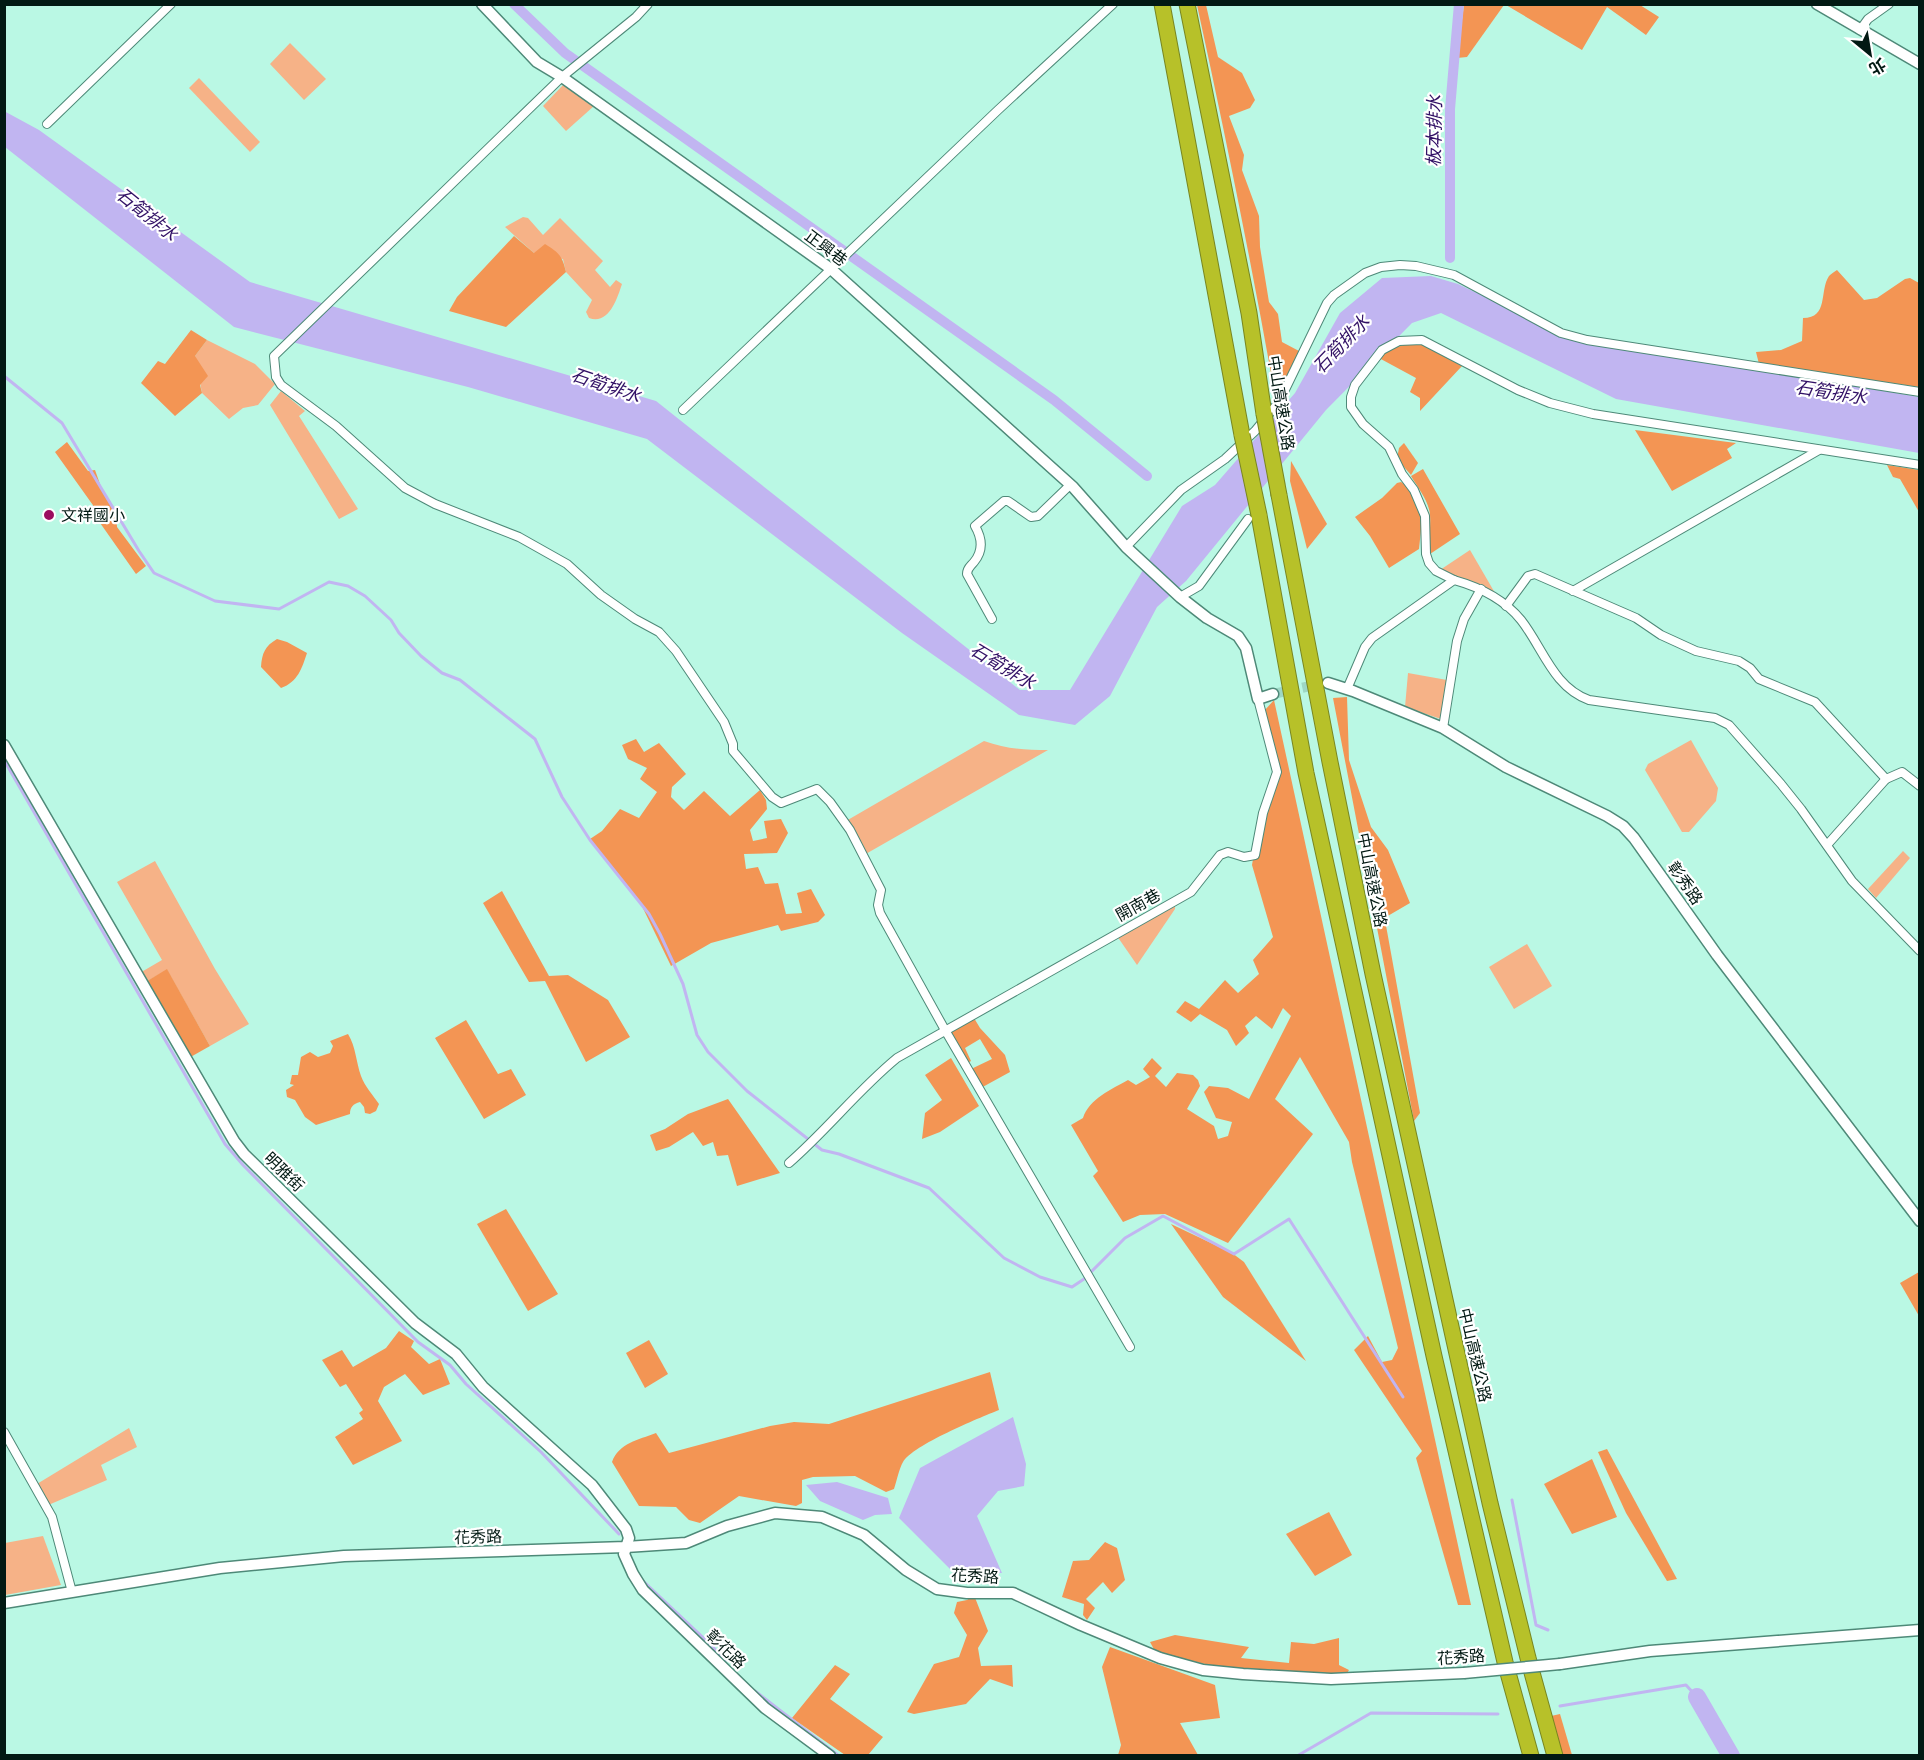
<svg xmlns="http://www.w3.org/2000/svg" width="1924" height="1760" font-family="'Work Sans','Noto Sans TC',sans-serif">
<rect width="100%" height="100%" fill="#baf8e4"/>
<!-- green -->
<g fill="#f6b287">
<path d="M290,43L326,79L304,100L270,64Z"/>
<path d="M199,78L260,142L250,152L189,88Z"/>
<path d="M563,85L594,106L566,131L543,106Z"/>
<path d="M523,217L528,218L543,235L560,218L603,261L595,270L610,287L616,280L622,284C617,299 609,325 589,318L586,312L592,300L566,272L563,259L534,253L505,227Z"/>
<path d="M207,340L255,364L275,384L258,405L243,408L229,419L202,393L195,356Z"/>
<path d="M281,391L305,411L299,416L358,509L339,519L270,405Z"/>
<path d="M1470,550L1495,593L1440,570Z"/>
<path d="M1408,673L1447,680L1441,719L1405,707Z"/>
<path d="M1691,740L1718,788L1716,801L1689,832H1682L1645,770L1648,764Z"/>
<path d="M984,741C1006,749 1025,750 1048,750L864,855L846,821Z"/>
<path d="M1903,851L1910,858L1876,898L1868,889Z"/>
<path d="M155,861L215,969L249,1024L210,1046L167,970L144,983L138,974L162,960L117,882Z"/>
<path d="M1175,905V909L1137,965L1117,936Z"/>
<path d="M1527,944L1552,986L1514,1009L1489,967Z"/>
<path d="M129,1428L137,1447L101,1465L107,1480L46,1506L32,1487Z"/>
<path d="M43,1536L61,1585L5,1595V1543Z"/>
</g>
<!-- forest -->
<g fill="#f39554">
<path d="M1197,5H1206L1218,57L1242,73L1255,100L1250,108L1229,116L1244,155L1242,170L1259,216L1260,247L1269,302L1278,314L1282,342L1299,351L1285,387L1279,394L1274,390C1251,261 1225,133 1197,5Z"/>
<path d="M1464,5H1504L1467,57L1457,58Z"/>
<path d="M1506,5H1640L1659,17L1646,35L1607,7L1582,50Z"/>
<path d="M514,236L534,253L545,244C559,253 562,255 566,272L506,327L449,311L457,297Z"/>
<path d="M1837,270L1864,300L1877,298L1905,279L1910,278L1919,283V387L1759,364L1756,352L1781,350L1802,341L1803,318C1829,318 1819,291 1829,276C1831,274 1834,272 1837,270Z"/>
<path d="M191,330L207,340L195,356L208,376L200,385L202,393L175,416L141,383L158,361L165,364Z"/>
<path d="M1409,343H1420L1462,366L1420,411V398L1410,392L1416,378L1379,358L1386,351Z"/>
<path d="M1635,430L1736,443L1727,449L1732,458L1672,491Z"/>
<path d="M67,442L88,471L95,470L101,487L116,511L117,527L146,566L136,574L98,520L100,515L55,452Z"/>
<path d="M1404,443L1418,463L1411,475L1397,459L1399,448Z"/>
<path d="M1291,461L1327,524L1307,549L1290,481Z"/>
<path d="M1887,465L1919,470V512L1900,479L1893,477Z"/>
<path d="M1423,469L1460,534L1430,554C1428,541 1431,528 1430,515C1429,501 1418,488 1411,476Z"/>
<path d="M1401,482L1408,487L1422,520L1419,549L1389,568L1370,536L1355,517L1382,498L1397,483Z"/>
<path d="M277,639L287,642L307,653C302,668 298,682 281,688L261,667C262,653 265,646 277,639Z"/>
<path d="M1347,697L1349,760L1371,827L1388,850L1410,903L1386,917L1385,920L1420,1113L1414,1121L1333,698Z"/>
<path d="M1274,700L1471,1605H1458L1416,1458L1422,1451L1354,1350L1368,1336L1382,1362L1392,1360L1398,1348L1352,1162L1349,1142L1300,1057L1275,1099L1313,1134L1228,1243L1165,1214L1140,1215L1123,1222L1093,1176L1098,1171L1071,1125L1083,1118C1089,1099 1112,1089 1128,1080L1136,1085L1150,1077L1143,1069L1152,1058L1162,1068L1155,1076L1166,1087L1177,1073L1193,1075L1198,1080L1200,1086L1187,1109L1214,1126L1218,1139L1228,1136L1232,1122L1216,1118L1204,1092L1209,1086L1228,1088L1249,1099L1291,1016L1283,1008L1272,1029L1256,1016L1245,1026L1249,1033L1236,1046L1227,1030L1200,1014L1191,1022L1176,1012L1185,1001L1199,1009L1225,980L1238,993L1259,974L1253,960L1273,937L1252,865L1258,830L1277,770L1264,711Z"/>
<path d="M636,739L644,752L659,743L686,774L672,787L671,797L684,810L704,791L730,816L760,790L766,800L767,809L750,830L753,841L767,838L764,821L781,819L788,833L777,853L744,854L746,869L758,867L765,884L778,883L786,914L802,913L797,893L811,889L825,915L818,922L781,931L778,925L711,943L671,966L640,902L590,839L602,831L620,809L639,818L657,792L640,779L647,768L628,759L622,745Z"/>
<path d="M502,891L549,976L568,975L608,1000L630,1037L586,1062L545,981L529,982L483,903Z"/>
<path d="M167,969L210,1046L187,1059L144,983Z"/>
<path d="M974,1018L980,1028L1005,1055L1010,1072L979,1089L969,1070L992,1059L980,1039L965,1048L971,1061L966,1064L950,1036L952,1031Z"/>
<path d="M466,1020L498,1074L511,1069L526,1095L484,1119L435,1038Z"/>
<path d="M348,1034C356,1047 356,1062 361,1076C365,1087 373,1095 379,1104L376,1111L370,1114L365,1113L364,1107L360,1102C353,1104 350,1107 350,1114L316,1125L305,1117L295,1100L287,1097L286,1090L294,1085L290,1084L292,1075H298L301,1057L310,1052L318,1057L330,1053L333,1046L330,1041Z"/>
<path d="M951,1058L979,1106L940,1132L922,1139L925,1113L942,1100L925,1075Z"/>
<path d="M728,1099L780,1173L737,1186L728,1155L717,1156L713,1142L703,1146L693,1132L669,1147L656,1151L650,1135L665,1129L688,1114Z"/>
<path d="M506,1209L558,1294L528,1311L477,1224Z"/>
<path d="M1171,1224L1232,1253L1244,1262L1306,1361L1223,1297Z"/>
<path d="M1919,1272V1316L1900,1283Z"/>
<path d="M399,1331L414,1341L411,1347L429,1364L440,1359L450,1384L423,1395L405,1374L384,1387L378,1401L402,1441L353,1465L335,1437L363,1419L359,1413L363,1410L346,1384L340,1387L322,1360L342,1350L353,1367L386,1348Z"/>
<path d="M649,1340L668,1374L645,1388L626,1353Z"/>
<path d="M990,1372L999,1410C979,1418 913,1445 903,1462C899,1469 897,1480 894,1489L886,1492L855,1476L813,1477L802,1480V1503L796,1506L739,1496L700,1523L689,1520L676,1507L639,1506L612,1462C619,1443 638,1440 656,1433L669,1453L770,1426L794,1422L829,1424Z"/>
<path d="M1607,1449L1677,1579L1667,1581L1626,1513L1598,1452Z"/>
<path d="M1592,1459L1617,1517L1572,1534L1544,1484Z"/>
<path d="M1329,1512L1352,1555L1315,1576L1286,1534Z"/>
<path d="M1105,1542L1117,1548L1125,1580L1112,1593L1103,1582L1086,1599L1095,1608L1087,1620L1083,1615L1084,1604L1062,1597L1073,1561L1089,1560Z"/>
<path d="M974,1595L988,1631L978,1648L981,1666L1012,1665L1013,1687L990,1679L966,1704L914,1714L907,1712L934,1664L959,1657L967,1635L954,1613L957,1602L967,1600Z"/>
<path d="M1175,1635L1249,1647L1241,1658L1289,1663L1291,1642L1314,1644L1339,1638V1665L1349,1670L1346,1675L1296,1677L1214,1666L1156,1653L1150,1642Z"/>
<path d="M1110,1647L1215,1685L1220,1718L1180,1723L1198,1755H1118L1121,1745L1102,1667Z"/>
<path d="M835,1665L850,1674L830,1699L883,1737L868,1755H845L792,1718Z"/>
<path d="M1560,1714L1572,1755H1562L1551,1716Z"/>
</g>
<!-- water -->
<g fill="#c1b5f1">
<path d="M4,111L39,130L250,282L656,401L1020,690H1070L1182,506L1215,485L1295,393L1340,313L1382,278L1431,276L1458,284L1569,337L1919,397V453L1616,399L1441,313L1412,323L1326,410L1186,581L1157,607L1110,696L1075,725L1019,715L902,633L647,439L468,387L234,327L5,147Z"/>
<path d="M1013,1417L1026,1464L1024,1486L998,1491L977,1516L1002,1573L955,1574L899,1518L920,1468Z"/>
<path d="M837,1482L888,1498L892,1514L875,1515L863,1520L820,1501L806,1485Z"/>
</g>
<g fill="none" stroke-linecap="round" stroke-linejoin="round">
<!-- stream -->
<g stroke="#c1b5f1" stroke-width="3">
<path d="M4,376L62,423L139,551L154,573L215,601L279,609L329,582L348,586L365,596L391,620L399,633L421,656L442,673L460,680L535,739L562,797L590,840L649,914L660,934L683,984L697,1035L708,1052L747,1091L822,1150L839,1154L929,1188L1004,1258L1040,1277L1072,1287L1084,1279L1125,1238L1163,1216L1234,1254L1289,1219L1403,1397"/>
<path d="M4,760L225,1144L243,1165L418,1342L450,1365L466,1384L541,1452L619,1534"/>
<path d="M1512,1500L1536,1625L1548,1630"/>
<path d="M642,1580L712,1646L725,1662"/>
<path d="M755,1691L839,1756"/>
<path d="M1560,1706L1686,1685L1697,1697"/>
<path d="M1297,1756L1371,1713L1498,1714"/>
</g>
<!-- canal -->
<g stroke="#c1b5f1" stroke-width="10">
<path d="M514,4L565,53L1054,400L1147,476"/>
<path d="M1450,258V109L1459,4"/>
</g>
<!-- river -->
<path stroke="#c1b5f1" stroke-width="18" d="M1697,1697L1731,1756"/>
<!-- tertiary-tunnel -->
<path stroke="#9ed7c5" stroke-width="10" stroke-dasharray="10 5" stroke-linecap="butt" d="M1273,694L1320,684"/>
<defs>
<g id="minor">
<path d="M648,4L636,17L562,77L274,356L276,377L281,385L336,426L405,488L435,504L519,537L567,564L601,595L635,619L659,632L676,651L724,722L733,744V751L772,797L781,803L817,789L830,802L850,830L881,890L878,905L880,913L945,1030L1130,1347"/>
<path d="M1860,30L1868,19L1889,4"/>
<path d="M47,124L171,4"/>
<path d="M683,410L998,110L1113,4"/>
<path d="M1126,547L1181,490L1225,459L1255,431L1279,402L1327,303L1334,295L1365,273L1381,267L1400,265L1416,266L1454,275L1561,333L1587,340L1920,392"/>
<path d="M1454,580L1436,571L1429,563L1426,554L1425,516L1414,490L1402,474L1389,447L1363,424L1351,407V397L1355,385L1382,350L1399,341L1422,340L1518,390L1550,403L1593,414L1920,465"/>
<path d="M1573,591L1819,450"/>
<path d="M1180,597L1199,586L1248,519"/>
<path d="M1506,606L1528,576L1535,574L1636,618L1661,635L1696,651L1739,661L1750,668L1759,679L1815,702L1886,779L1902,772L1920,786"/>
<path d="M992,619L967,574C967,568 970,567 974,562C984,550 982,538 975,526L1004,501H1008L1031,517L1038,516L1070,485"/>
<path d="M1347,689L1365,647L1372,638L1454,580C1479,587 1504,599 1521,620C1543,648 1553,687 1589,700L1715,718L1729,725L1781,784L1801,809L1852,881L1920,951"/>
<path d="M1443,728L1457,641L1464,619L1481,589"/>
<path d="M1827,845L1886,779"/>
<path d="M789,1163C827,1130 858,1090 897,1058L1191,892L1220,855L1228,852L1244,857L1255,855L1263,813L1277,772L1258,699"/>
<path d="M4,1432L52,1517L72,1592"/>
</g>
<g id="tertiary">
<path d="M482,4L537,62L562,77L831,269L1073,487L1126,547L1180,597L1207,618L1238,636L1246,648L1258,699L1273,694"/>
<path d="M1817,4L1920,64"/>
<path d="M1328,683L1353,691L1443,728L1506,767L1607,816L1623,826L1634,838L1717,955L1920,1221"/>
<path d="M4,745L234,1141L244,1154L415,1323L456,1354L483,1387L592,1485L626,1529L629,1538L624,1554L633,1574L643,1590L765,1708L830,1756"/>
<path d="M4,1603L220,1568L344,1556L626,1547L686,1543L727,1526L775,1513L822,1517L864,1535L906,1570L937,1589L967,1593H1013L1081,1625L1160,1658L1203,1670L1243,1674L1331,1679L1464,1673"/>
<path d="M1560,1664L1650,1651L1920,1630"/>
</g>
<g id="motorway">
<path d="M1162,4L1242,435"/>
<path d="M1187,4L1249,313L1264,414"/>
<path d="M1279,495L1330,762L1373,974L1490,1503L1528,1658L1555,1756"/>
<path d="M1259,515L1306,773L1434,1356L1505,1662L1531,1756"/>
</g>
</defs>
<!-- minor casing -->
<use href="#minor" stroke="#4e8978" stroke-width="10"/>
<!-- tertiary casing -->
<use href="#tertiary" stroke="#4e8978" stroke-width="13"/>
<!-- motorway casing -->
<use href="#motorway" stroke="#788621" stroke-width="17"/>
<!-- minor -->
<use href="#minor" stroke="#fff" stroke-width="8"/>
<!-- tertiary -->
<use href="#tertiary" stroke="#fff" stroke-width="10"/>
<!-- motorway -->
<use href="#motorway" stroke="#b7c129" stroke-width="15"/>
<defs>
<path id="tertiary-bridge" d="M1464,1673L1560,1664"/>
<g id="motorway-bridge">
<path d="M1264,414L1279,495"/>
<path d="M1242,435L1259,515"/>
</g>
</defs>
<!-- tertiary-bridge casing -->
<use href="#tertiary-bridge" stroke="#4e8978" stroke-width="13" stroke-linecap="butt"/>
<!-- motorway-bridge casing -->
<use href="#motorway-bridge" stroke="#788621" stroke-width="17" stroke-linecap="butt"/>
<!-- tertiary-bridge -->
<use href="#tertiary-bridge" stroke="#fff" stroke-width="10"/>
<!-- motorway-bridge -->
<use href="#motorway-bridge" stroke="#b7c129" stroke-width="15"/>
</g>
<!-- markers -->
<circle fill="#9b0e5f" stroke="#fff" stroke-width="2" cx="49" cy="515" r="6"/>
<g text-anchor="middle" dominant-baseline="central" stroke-width="4.5" stroke-linejoin="round" paint-order="stroke">
<!-- street labels -->
<g font-size="16" fill="#021913" stroke="#fff">
<text transform="translate(826 248) rotate(37)">正興巷</text>
<text transform="translate(1281 403) rotate(81)">中山高速公路</text>
<text transform="translate(1372 880) rotate(79)">中山高速公路</text>
<text transform="translate(1685 883) rotate(55)">彰秀路</text>
<text transform="translate(1138 905) rotate(-29)">開南巷</text>
<text transform="translate(284 1172) rotate(44)">明雅街</text>
<text transform="translate(1475 1355) rotate(77)">中山高速公路</text>
<text transform="translate(478 1537) rotate(-2)">花秀路</text>
<text transform="translate(975 1576) rotate(3)">花秀路</text>
<text transform="translate(726 1649) rotate(44)">彰花路</text>
<text transform="translate(1461 1657) rotate(-4)">花秀路</text>
</g>
<!-- poi labels -->
<g font-size="16" fill="#021913" stroke="#fff" text-anchor="start">
<text x="61" y="515">文祥國小</text>
</g>
<!-- water labels -->
<g font-size="18" font-style="italic" fill="#311065" stroke="#fff">
<text transform="translate(1434 131) rotate(-89)">板本排水</text>
<text transform="translate(147 214) rotate(39)">石筍排水</text>
<text transform="translate(1341 344) rotate(-46)">石筍排水</text>
<text transform="translate(606 385) rotate(19)">石筍排水</text>
<text transform="translate(1831 392) rotate(9)">石筍排水</text>
<text transform="translate(1003 666) rotate(31)">石筍排水</text>
</g>
</g>
<!-- border -->
<rect width="1924" height="1760" fill="none" stroke="#021913" stroke-width="12"/>
<!-- north arrow -->
<g transform="translate(1870 54) rotate(150)" stroke="#ffffff" stroke-width="4.5" paint-order="stroke">
<path d="M0-4.5L10 22L0 15L-10 22Z" fill="#021913"/>
<text y="-9" font-size="16" font-weight="bold" text-anchor="middle" fill="#021913">北</text>
</g>
</svg>
